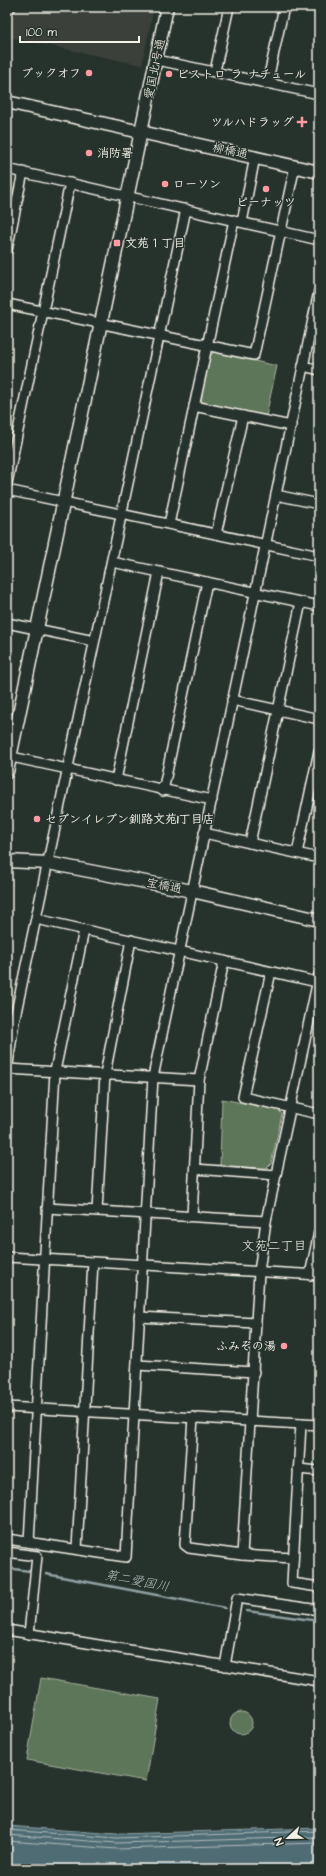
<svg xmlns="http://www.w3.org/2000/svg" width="326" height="1876" font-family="'Architects Daughter','Klee One',sans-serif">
<rect width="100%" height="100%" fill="#26332d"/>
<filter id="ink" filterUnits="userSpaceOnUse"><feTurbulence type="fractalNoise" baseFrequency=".025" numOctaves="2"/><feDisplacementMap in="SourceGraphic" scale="8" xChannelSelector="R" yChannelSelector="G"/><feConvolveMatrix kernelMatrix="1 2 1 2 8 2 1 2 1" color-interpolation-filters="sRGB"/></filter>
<g filter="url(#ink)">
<!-- built -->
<path fill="#3b403a" d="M7,7H154L142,65L13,38L7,65Z"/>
<!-- green -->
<g fill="#5d7458" stroke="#a8b2a0">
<path d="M214,352L277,366L266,416L203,403L201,399L210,356Z"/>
<path d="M222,1099L278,1110L282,1114L271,1164L267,1168L220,1166Z"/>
<path d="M41,1678L160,1699L146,1781L27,1760Z"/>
<circle cx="241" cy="1723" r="11"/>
</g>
<!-- water -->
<path fill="#4f6c75" stroke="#91a1a3" d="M7,1826L117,1834L319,1828V1869H7Z"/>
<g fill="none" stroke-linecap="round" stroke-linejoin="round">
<!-- shore -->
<g stroke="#b2bcba" stroke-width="1">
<path d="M7,1830L117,1838L319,1831"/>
<path d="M7,1835L117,1843L319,1837"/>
<path d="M7,1841L117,1849L319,1843"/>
</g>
<!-- stream -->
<g stroke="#91a1a3" stroke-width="2.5">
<path d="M7,1568L29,1571"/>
<path d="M46,1574L225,1608"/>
<path d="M247,1611L319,1621"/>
</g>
<defs>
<g id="minor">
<path d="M7,10L11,7"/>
<path d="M157,60L319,94"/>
<path d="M215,71L229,7"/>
<path d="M267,84L284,7"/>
<path d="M7,169L319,240"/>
<path d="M242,222L255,157"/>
<path d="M7,250L23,172"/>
<path d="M7,304L254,355L295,166"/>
<path d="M303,366L319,370"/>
<path d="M194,406L291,426"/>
<path d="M7,483L70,183"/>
<path d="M7,490L319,556"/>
<path d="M276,495L319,504"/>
<path d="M169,524L234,220"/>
<path d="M216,534L243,416"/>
<path d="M112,562L319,606"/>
<path d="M7,623L94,641"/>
<path d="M232,700L319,719"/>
<path d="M7,756L212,800"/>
<path d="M116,780L159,572"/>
<path d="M163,791L207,582"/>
<path d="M204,833L319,858"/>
<path d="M250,843L301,602"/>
<path d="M297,853L319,751"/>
<path d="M36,919L317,982"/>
<path d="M271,972L243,1097L319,1114"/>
<path d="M7,1069L199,1080"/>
<path d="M7,1071L14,1022L186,209"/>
<path d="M195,1169L276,1175"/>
<path d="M47,1208L266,1221"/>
<path d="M97,1211L105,1074L131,940"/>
<path d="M192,1216L199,1080L224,961"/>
<path d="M7,1257L319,1275"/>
<path d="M310,1275L319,1232"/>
<path d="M139,1317L256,1323"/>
<path d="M137,1365L254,1372"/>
<path d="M7,1407L319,1425"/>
<path d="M193,1417L185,1545L189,1548L242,1555"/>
<path d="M301,1424L292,1583L319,1587"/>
<path d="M298,1469L319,1471"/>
<path d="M7,1539L126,1557L153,1077L319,291"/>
<path d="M29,1542L55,1071L84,930"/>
<path d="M77,1549L93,1262"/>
<path d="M7,1552L37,1556L29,1634"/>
<path d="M293,1558L242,1555L259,1272L266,1221L319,975"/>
<path d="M7,1630L319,1681"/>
<path d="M225,1666L237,1598L319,1610"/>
</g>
<g id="tertiary">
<path d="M7,102L319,172"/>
<path d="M7,772L167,7"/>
<path d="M7,861L48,863L192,891L319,920"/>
</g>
</defs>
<!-- minor casing -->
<use href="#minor" stroke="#f4f1e8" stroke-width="12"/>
<!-- tertiary casing -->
<use href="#tertiary" stroke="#f4f1e8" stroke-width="15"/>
<!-- minor -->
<use href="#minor" stroke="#26332d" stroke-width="9"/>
<!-- tertiary -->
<use href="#tertiary" stroke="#26332d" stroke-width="12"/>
</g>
</g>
<!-- markers -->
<g fill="#ff9aa2" stroke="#26332d" stroke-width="1.5">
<circle cx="89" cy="73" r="4"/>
<circle cx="169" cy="74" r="4"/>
<path d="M300 116h4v4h4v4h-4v4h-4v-4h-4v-4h4z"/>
<circle cx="89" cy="153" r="4"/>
<circle cx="165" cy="184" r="4"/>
<circle cx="266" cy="189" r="4"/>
<rect x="113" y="239" width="8" height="8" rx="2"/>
<circle cx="37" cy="819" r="4"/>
<circle cx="284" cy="1346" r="4"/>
</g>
<g text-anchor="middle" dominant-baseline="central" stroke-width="3" stroke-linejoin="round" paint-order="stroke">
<!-- street labels -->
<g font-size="12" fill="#f4f1e8" stroke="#26332d">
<text transform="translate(155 69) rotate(-78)">愛国北1号通</text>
<text transform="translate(230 151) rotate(12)">柳橋通</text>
<text transform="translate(164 886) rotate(11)">宝橋通</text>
</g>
<!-- poi labels -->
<g font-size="12" font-weight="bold" fill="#f4f1e8" stroke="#26332d" text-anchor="start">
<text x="81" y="73" text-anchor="end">ブックオフ</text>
<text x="177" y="74">ビストロ ラ ナチュール</text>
<text x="294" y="122" text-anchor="end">ツルハドラッグ</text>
<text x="97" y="153">消防署</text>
<text x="173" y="184">ローソン</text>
<text x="266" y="202" text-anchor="middle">ピーナッツ</text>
<text x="125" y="243">文苑１丁目</text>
<text x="45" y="819">セブンイレブン釧路文苑1丁目店</text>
<text x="276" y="1346" text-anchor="end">ふみぞの湯</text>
</g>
<!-- neighbourhood labels -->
<g font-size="13" fill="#f4f1e8" stroke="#26332d">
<text x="274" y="1246">文苑二丁目</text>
</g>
<!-- water labels -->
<g font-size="13" font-style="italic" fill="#b2bcba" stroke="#26332d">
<text transform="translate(137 1581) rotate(11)">第二愛国川</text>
</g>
</g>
<!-- margin -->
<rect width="326" height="1876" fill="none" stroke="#26332d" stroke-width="24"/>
<rect x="12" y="12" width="302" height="1852" fill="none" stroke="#f4f1e8" stroke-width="1.5" filter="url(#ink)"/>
<!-- north arrow -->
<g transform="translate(288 1838) rotate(248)" stroke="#26332d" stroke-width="3" paint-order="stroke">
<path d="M0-3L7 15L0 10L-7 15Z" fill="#f4f1e8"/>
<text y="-6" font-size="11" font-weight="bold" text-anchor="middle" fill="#f4f1e8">N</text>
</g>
<!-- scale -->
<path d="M20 36v6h119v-6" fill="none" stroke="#f4f1e8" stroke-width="2"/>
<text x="26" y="36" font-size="12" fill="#f4f1e8" stroke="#26332d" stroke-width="3" paint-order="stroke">100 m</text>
</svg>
